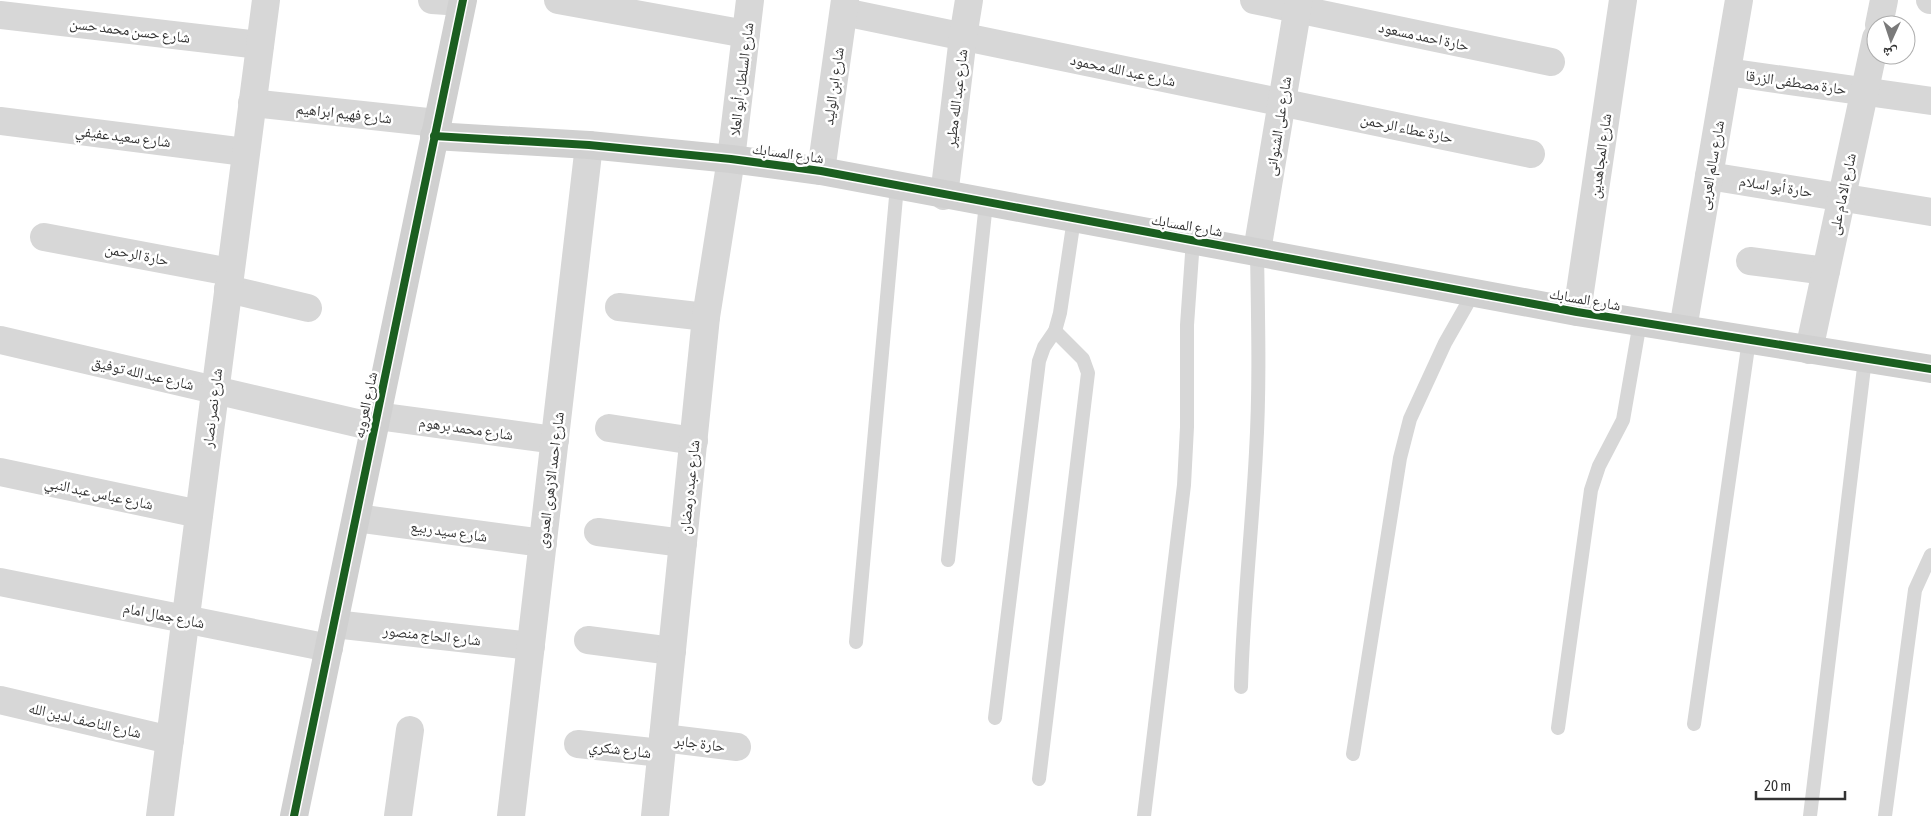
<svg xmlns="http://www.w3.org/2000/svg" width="1931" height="816" font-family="'Asap Condensed','Noto Naskh Arabic',sans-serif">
<rect width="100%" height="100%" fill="#fff"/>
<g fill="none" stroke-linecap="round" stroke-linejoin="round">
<!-- lane -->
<g stroke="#d7d7d7" stroke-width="14">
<path d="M948,560L986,203"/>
<path d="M856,642L897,186"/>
<path d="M1241,687C1243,608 1252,531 1256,452C1260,385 1258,318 1257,251"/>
<path d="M995,718L1039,361L1044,347L1055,331L1060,313L1074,219"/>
<path d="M1694,724L1749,340"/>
<path d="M1558,728L1591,490L1599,466L1623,420L1640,322"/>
<path d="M1353,754L1400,458L1410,419L1445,343L1474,292"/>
<path d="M1039,779L1088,373L1083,359L1055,331"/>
<path d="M1144,816L1184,485L1187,427V325L1193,240"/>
<path d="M1810,816L1865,359"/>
<path d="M1885,816L1915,590L1931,555"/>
</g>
<!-- street -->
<g stroke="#d7d7d7" stroke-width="28">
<path d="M432,0L462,2"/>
<path d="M558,0L746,34"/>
<path d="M1254,0L1551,62"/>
<path d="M1930,0H1931"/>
<path d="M844,12L1531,154"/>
<path d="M0,15L260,45"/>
<path d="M1879,25L1884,0"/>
<path d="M1727,72L1931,101"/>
<path d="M252,103L437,123"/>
<path d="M0,121L245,152"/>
<path d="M821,171L845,0"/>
<path d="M1709,176L1931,212"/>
<path d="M944,196L963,37L969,0"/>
<path d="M44,237L230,272"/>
<path d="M1257,251L1299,0"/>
<path d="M1750,261L1826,271"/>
<path d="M228,289L308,308"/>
<path d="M619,307L706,317"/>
<path d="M1577,312L1623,0"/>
<path d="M1683,329L1739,0"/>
<path d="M0,340L374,427"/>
<path d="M1809,350L1876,38"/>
<path d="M377,416L555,440"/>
<path d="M609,428L694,441"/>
<path d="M0,472L199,514"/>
<path d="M356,518L543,543"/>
<path d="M598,532L683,543"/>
<path d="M0,582L329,648"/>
<path d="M334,624L531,646"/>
<path d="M588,640L672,651"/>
<path d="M0,700L170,740"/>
<path d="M663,738L737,747"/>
<path d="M578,744L661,753"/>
<path d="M160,816L266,0"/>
<path d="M398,816L410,730"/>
<path d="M511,816L589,145"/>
<path d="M655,816L706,317L731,159L750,0"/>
</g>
<!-- secondary -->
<g stroke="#d0d0d0" stroke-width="28">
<path d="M434,136L589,145L731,159L821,171L1577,312L1931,369"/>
<path d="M294,816L463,0"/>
</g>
<defs>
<g id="cycleway">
<path d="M434,136L589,145L731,159L821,171L1577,312L1931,369"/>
<path d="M294,816L463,0"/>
</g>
</defs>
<!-- cycleway casing -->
<use href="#cycleway" stroke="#fff" stroke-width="11"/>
<!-- cycleway -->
<use href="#cycleway" stroke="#1b5e20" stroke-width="8"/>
</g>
<g text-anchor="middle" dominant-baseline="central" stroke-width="5" stroke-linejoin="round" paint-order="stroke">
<!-- street labels -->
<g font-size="15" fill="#333" stroke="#fff">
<text transform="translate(130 30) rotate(7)">شارع حسن محمد حسن</text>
<text transform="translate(1424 36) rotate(12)">حارة احمد مسعود</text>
<text transform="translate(1123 70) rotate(12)">شارع عبد الله محمود</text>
<text transform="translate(741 79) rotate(-83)">شارع السلطان أبو العلا</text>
<text transform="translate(1796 82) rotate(8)">حارة مصطفى الزرقا</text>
<text transform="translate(833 86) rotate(-82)">شارع ابن الوليد</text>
<text transform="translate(956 98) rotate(-83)">شارع عبد الله مطير</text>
<text transform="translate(344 113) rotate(6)">شارع فهيم ابراهيم</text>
<text transform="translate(1278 126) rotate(-81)">شارع على الشنوانى</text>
<text transform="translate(1407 128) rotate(12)">حارة عطاء الرحمن</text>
<text transform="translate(123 136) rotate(7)">شارع سعيد عفيفي</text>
<text transform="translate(788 153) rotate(8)">شارع المسابك</text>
<text transform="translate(1600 156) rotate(-82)">شارع المجاهدين</text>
<text transform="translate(1711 165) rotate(-80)">شارع سالم العربى</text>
<text transform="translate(1776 186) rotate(9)">حارة أبو اسلام</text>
<text transform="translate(1842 194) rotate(-78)">شارع الامام على</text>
<text transform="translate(1187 225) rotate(10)">شارع المسابك</text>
<text transform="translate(137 254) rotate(11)">حارة الرحمن</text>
<text transform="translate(1585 299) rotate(10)">شارع المسابك</text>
<text transform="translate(143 373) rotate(13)">شارع عبد الله توفيق</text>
<text transform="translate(365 405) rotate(-78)">شارع العروبه</text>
<text transform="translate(212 408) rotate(-83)">شارع نصر نصار</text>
<text transform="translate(466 428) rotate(8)">شارع محمد برهوم</text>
<text transform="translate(550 480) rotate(-83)">شارع احمد الازهرى العدوى</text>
<text transform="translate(689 487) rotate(-84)">شارع عبده رمضان</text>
<text transform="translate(99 493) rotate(12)">شارع عباس عبد النبي</text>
<text transform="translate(449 531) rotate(8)">شارع سيد ربيع</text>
<text transform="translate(164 615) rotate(11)">شارع جمال امام</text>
<text transform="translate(432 635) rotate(6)">شارع الحاج منصور</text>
<text transform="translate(85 720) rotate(13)">شارع الناصف لدين الله</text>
<text transform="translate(700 743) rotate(7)">حارة جابر</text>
<text transform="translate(620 749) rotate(7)">شارع شكري</text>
</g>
</g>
<!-- north arrow -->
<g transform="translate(1891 40) rotate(183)"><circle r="24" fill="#ffffff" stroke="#adadad"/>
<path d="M0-4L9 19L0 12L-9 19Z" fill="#7a7a7a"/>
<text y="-8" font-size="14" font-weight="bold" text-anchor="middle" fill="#333333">ش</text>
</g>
<!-- scale -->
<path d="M1756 791v8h89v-8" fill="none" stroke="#333333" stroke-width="2.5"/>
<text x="1764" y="791" font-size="15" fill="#333333" stroke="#ffffff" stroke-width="4" paint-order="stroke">20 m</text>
</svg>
